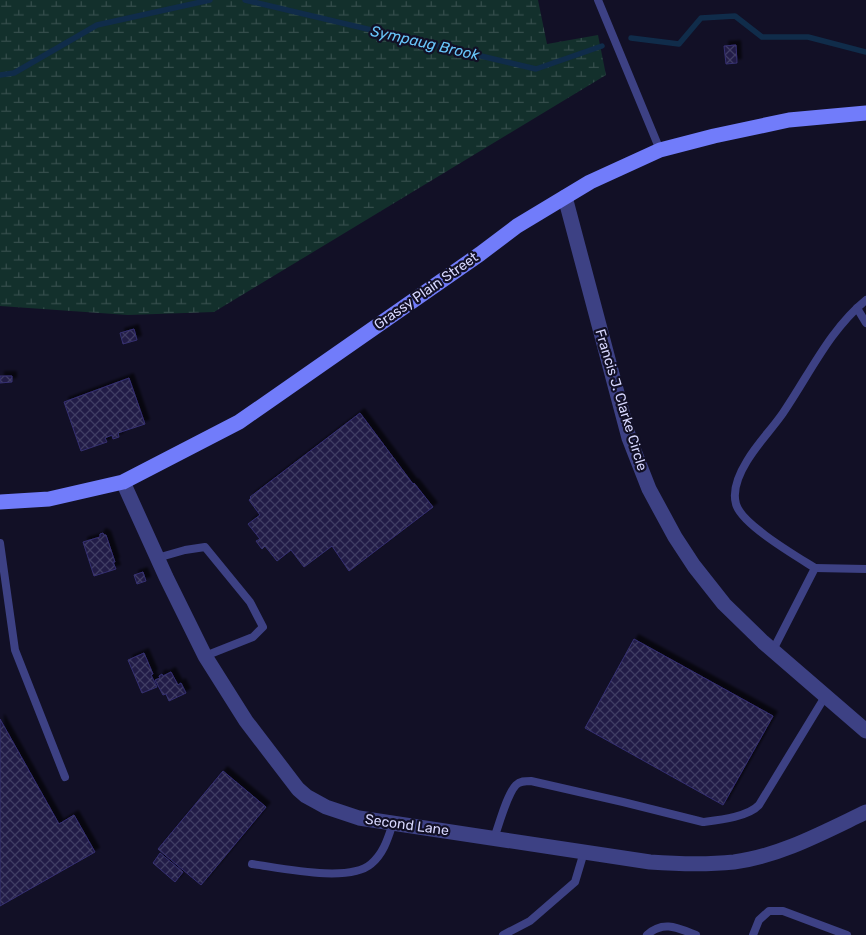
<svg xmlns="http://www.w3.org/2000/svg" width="866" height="935" font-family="Rubik,sans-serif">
<defs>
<pattern id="wetland-marsh" width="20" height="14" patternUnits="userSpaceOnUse" patternTransform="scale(1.25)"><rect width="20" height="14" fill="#13302c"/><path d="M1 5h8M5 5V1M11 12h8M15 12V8" fill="none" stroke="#354d4c"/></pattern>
<pattern id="building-cross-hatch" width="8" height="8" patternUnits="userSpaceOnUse" patternTransform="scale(1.25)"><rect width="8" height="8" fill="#211d47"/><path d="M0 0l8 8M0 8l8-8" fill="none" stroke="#403d63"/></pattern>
<filter id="shadow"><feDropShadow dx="4.5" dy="-4.5" stdDeviation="1" flood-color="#0009"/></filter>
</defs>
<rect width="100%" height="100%" fill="#121026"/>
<!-- wetland -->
<path fill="url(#wetland-marsh)" d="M0,0H538L547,44L598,35L606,75L214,312L128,315L0,306Z"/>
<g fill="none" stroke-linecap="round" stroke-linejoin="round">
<!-- stream -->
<g stroke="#102c4a" stroke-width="5.5">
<path d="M245,0L536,69L602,46"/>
<path d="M631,38L679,44L701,18L735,16L762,37H808L866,52"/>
<path d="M0,75L14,73L97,25L210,0"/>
</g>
</g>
<!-- building -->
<g fill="url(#building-cross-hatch)" stroke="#363072" filter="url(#shadow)">
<path d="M736,45L737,63L726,64L724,46Z"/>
<path d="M134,329L137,340L123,344L120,333Z"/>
<path d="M0,376H12V382L0,383Z"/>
<path d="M129,378L145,424L118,433L119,437L113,439L112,435L105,438L107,442L81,451L64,402Z"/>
<path d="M360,413L413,484L414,483L433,507L349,571L332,546L304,567L291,550L277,561L265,546L262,549L256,541L260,539L248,524L260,515L249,500L251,498L250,497Z"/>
<path d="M103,533L104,535H106L115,562H113L116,569L94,576L83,542L100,537V534Z"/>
<path d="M143,572L146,581L137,584L134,575Z"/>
<path d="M634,639L773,716L723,805L585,728Z"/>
<path d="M144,653L153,674L151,675L157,687L142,693L128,660Z"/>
<path d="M171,672L178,685L181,683L186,693L169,701L166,694L163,695L155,680L160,678L159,676L162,674L163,676Z"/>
<path d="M0,719L59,824L74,815L95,852L0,906Z"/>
<path d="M223,771L266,807L201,885L158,849Z"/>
<path d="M160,853L183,872L175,882L153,863Z"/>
</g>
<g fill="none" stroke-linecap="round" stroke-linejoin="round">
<!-- lane -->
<g stroke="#3d4184" stroke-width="8">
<path d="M598,0L660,150"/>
<path d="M857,308L866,323"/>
<path d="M0,543L15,650L65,777"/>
<path d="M157,558L185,550L205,547L250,602L263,627L253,637L205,656"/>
<path d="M815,568L866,569"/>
<path d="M773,650L815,568C796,556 741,524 736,504C732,490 739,474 747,461C757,444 772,429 783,413C809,375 830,329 866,300"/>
<path d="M494,838C499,825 507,794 516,785C520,781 525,781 531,781L623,802L703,822C719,820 748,817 759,805L826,695"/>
<path d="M252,864C281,868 349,883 371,864C384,853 388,838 393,823"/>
<path d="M503,935L530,921L575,882L584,852"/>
<path d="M647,935C663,920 678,928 696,935"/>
<path d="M753,935L759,920L769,911H783L847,935"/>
</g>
<!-- street -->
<g stroke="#3d4184" stroke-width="15">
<path d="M565,197L629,438L649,489L675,537L694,566L724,604L763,642L866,731"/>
<path d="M123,482L166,577L205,656L246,721L298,789L306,796L326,807L359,818L650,862C678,864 705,865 734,862C780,856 824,832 866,812"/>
</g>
<!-- secondary -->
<path stroke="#717cfa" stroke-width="15" d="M0,502L49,499L123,482L239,422L480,254L517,226L590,182L660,150L714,136L789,120L866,113"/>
</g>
<g text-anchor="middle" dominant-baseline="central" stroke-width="4.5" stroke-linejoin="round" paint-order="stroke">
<!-- street labels -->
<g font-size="14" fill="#d7d7fe" stroke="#121026">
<text transform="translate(426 291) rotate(-35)">Grassy Plain Street</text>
<text transform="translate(621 400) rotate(73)">Francis J. Clarke Circle</text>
<text transform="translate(407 825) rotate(8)">Second Lane</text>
</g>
<!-- water labels -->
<g font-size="15" font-style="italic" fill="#68c5fa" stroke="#121026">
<text transform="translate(425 43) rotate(13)">Sympaug Brook</text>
</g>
</g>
</svg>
